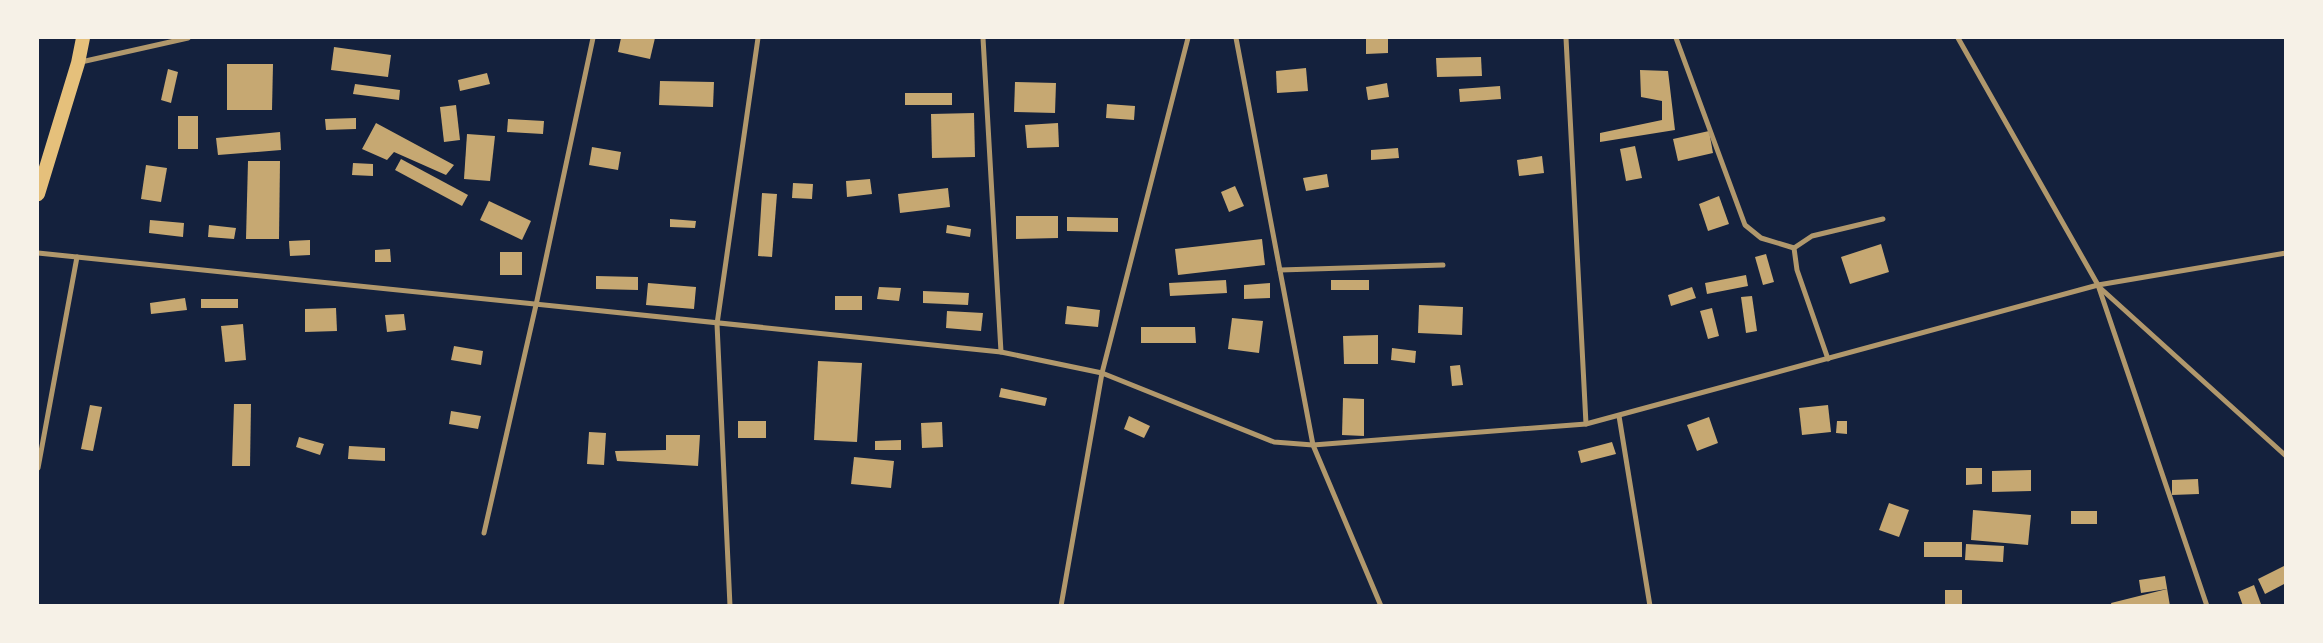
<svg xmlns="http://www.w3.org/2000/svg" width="2323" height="643" font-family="'Golos Text',sans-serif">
<rect width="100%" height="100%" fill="#14213d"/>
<!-- building -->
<g fill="#c6a872">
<path d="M621,38H655L650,59L618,52Z"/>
<path d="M1366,38H1388V53L1366,54Z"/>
<path d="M334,47L391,55L388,77L331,70Z"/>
<path d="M1481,57L1482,76L1437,77L1436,58Z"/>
<path d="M227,64H273L272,110H227Z"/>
<path d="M1306,68L1308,91L1277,93L1276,71Z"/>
<path d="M168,69L178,72L171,103L161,100Z"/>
<path d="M1640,70L1668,71L1675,130L1600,142V133L1662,120V101L1641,97Z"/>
<path d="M487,73L490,84L460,91L458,80Z"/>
<path d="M660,81L714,82L713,107L659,105Z"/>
<path d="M1015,82L1056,83L1055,113L1014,112Z"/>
<path d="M1387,83L1389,97L1368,100L1366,87Z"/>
<path d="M355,84L400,90L399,100L353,94Z"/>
<path d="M1500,86L1501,99L1460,102L1459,89Z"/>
<rect x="905" y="93" width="47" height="12"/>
<path d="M1107,104L1135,106L1134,120L1106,118Z"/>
<path d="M456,105L460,140L444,142L440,107Z"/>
<path d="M974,113L975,157L932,158L931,114Z"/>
<rect x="178" y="116" width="20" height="33"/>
<path d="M356,118V129L326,130L325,119Z"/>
<path d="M508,119L544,121L543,134L507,132Z"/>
<path d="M376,123L454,165L446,175L394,152L387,160L362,149Z"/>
<path d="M1058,123L1059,147L1027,148L1025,125Z"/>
<path d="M1709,131L1713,153L1678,161L1673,139Z"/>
<path d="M280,132L281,150L218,155L216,138Z"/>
<path d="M467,134L495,136L490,181L464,179Z"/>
<path d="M1635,146L1642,178L1626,181L1620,149Z"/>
<path d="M592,147L621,152L618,170L589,165Z"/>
<path d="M1398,148L1399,158L1371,160V150Z"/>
<path d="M1542,156L1544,173L1519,176L1517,160Z"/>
<path d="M401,159L468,195L462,206L395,170Z"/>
<path d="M248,161H280L279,239H246Z"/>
<path d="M353,163L373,164V176L352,175Z"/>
<path d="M146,165L167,168L161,202L141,199Z"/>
<path d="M1327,174L1329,187L1306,191L1303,178Z"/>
<path d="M870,179L872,194L847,197L846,181Z"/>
<path d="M793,183L813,184L812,199L792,198Z"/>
<path d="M1235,186L1244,206L1229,212L1221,192Z"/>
<path d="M948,188L950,207L900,213L898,194Z"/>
<path d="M762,193L777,194L772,257L758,256Z"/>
<path d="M1719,196L1729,224L1708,231L1699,204Z"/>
<path d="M489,201L531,221L522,240L480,220Z"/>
<path d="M1016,216H1058V238L1016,239Z"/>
<path d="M1067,217L1118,218V232L1067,231Z"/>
<path d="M670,219L696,221L695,228L670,227Z"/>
<path d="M150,220L184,223L183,237L149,233Z"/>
<path d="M209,225L236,228L234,239L208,237Z"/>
<path d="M947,225L971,229L970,237L946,233Z"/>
<path d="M1262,239L1265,265L1178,275L1175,249Z"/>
<path d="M310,240V255L290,256L289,241Z"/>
<path d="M1881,244L1889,272L1850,284L1841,257Z"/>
<path d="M390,249L391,262H375V250Z"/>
<rect x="500" y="252" width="22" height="23"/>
<path d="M1766,254L1774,282L1763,285L1755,257Z"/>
<path d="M1746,275L1748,286L1707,294L1705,283Z"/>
<path d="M596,276L638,277V290L596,289Z"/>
<path d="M1226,280L1227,293L1170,296L1169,283Z"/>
<rect x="1331" y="280" width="38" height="10"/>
<path d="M648,283L696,287L694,309L646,305Z"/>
<path d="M1270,283V298L1244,299V285Z"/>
<path d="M879,287L901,288L899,301L877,299Z"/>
<path d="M1692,287L1696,298L1671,306L1668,295Z"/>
<path d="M923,291L969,293L968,305L923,303Z"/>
<rect x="835" y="296" width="27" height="14"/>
<path d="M1752,296L1757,331L1746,333L1741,297Z"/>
<path d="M185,298L187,310L151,314L150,303Z"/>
<rect x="201" y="299" width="37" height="9"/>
<path d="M1419,305L1463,307L1462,335L1418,333Z"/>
<path d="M1067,306L1100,310L1098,327L1065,324Z"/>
<path d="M336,308L337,331L305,332V309Z"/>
<path d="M1712,308L1719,336L1708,339L1700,311Z"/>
<path d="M947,311L983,313L981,331L946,328Z"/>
<path d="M404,314L406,330L387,332L385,315Z"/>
<path d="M1232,318L1263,321L1259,353L1228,349Z"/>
<path d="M243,324L246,360L225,362L221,326Z"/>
<path d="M1141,327H1195L1196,343H1141Z"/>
<path d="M1378,335V364H1344L1343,336Z"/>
<path d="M454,346L483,351L481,365L451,360Z"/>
<path d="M1392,348L1416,351L1415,363L1391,360Z"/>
<path d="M818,361L862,363L857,442L814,440Z"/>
<path d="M1460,365L1463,385L1452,386L1450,366Z"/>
<path d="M1001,388L1047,398L1045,406L999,397Z"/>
<path d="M1343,398L1364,399V436L1342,435Z"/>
<path d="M234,404H251L250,466H232Z"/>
<path d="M90,405L102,407L93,451L81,449Z"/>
<path d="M1828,405L1831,432L1802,435L1799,408Z"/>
<path d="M451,411L481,416L478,429L449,424Z"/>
<path d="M1129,416L1150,426L1144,438L1124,429Z"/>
<path d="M1709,417L1718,443L1697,451L1687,425Z"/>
<rect x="738" y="421" width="28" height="17"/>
<path d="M1837,421H1847V434L1836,433Z"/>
<path d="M942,422L943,447L922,448L921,423Z"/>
<path d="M589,432L606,433L604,465L587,464Z"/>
<path d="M666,435H700L698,466L617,461L615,451L666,450Z"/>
<path d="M299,437L324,444L320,455L296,447Z"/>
<path d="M901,440V450H875V441Z"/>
<path d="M1612,442L1616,454L1581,463L1578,451Z"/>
<path d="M349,446L385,448V461L348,459Z"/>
<path d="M854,457L894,461L891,488L851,484Z"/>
<path d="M1966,468H1982V484L1966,485Z"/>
<path d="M2031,470V491L1992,492V471Z"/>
<path d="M2198,479L2199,494L2172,495V480Z"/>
<path d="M1889,503L1909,510L1899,537L1879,530Z"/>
<path d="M1973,510L2031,515L2028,545L1971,540Z"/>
<rect x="2071" y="511" width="26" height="13"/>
<rect x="1924" y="542" width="38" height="15"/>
<path d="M1966,544L2004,546L2003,562L1965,560Z"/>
<path d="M2284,566L2286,583L2265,594L2258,579Z"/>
<path d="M2165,576L2170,606H2112L2111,603L2167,589L2141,593L2139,580Z"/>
<path d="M2254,585L2261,604L2243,606L2238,592Z"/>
<rect x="1945" y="590" width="17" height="16"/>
</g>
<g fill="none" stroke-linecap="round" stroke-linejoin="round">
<!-- minor -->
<g stroke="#b1986c" stroke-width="5">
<path d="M983,38L1001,352"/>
<path d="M1236,38L1313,445L1381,606"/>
<path d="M1566,38L1586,424"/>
<path d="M1676,38L1745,225L1761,238L1794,248"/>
<path d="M1958,38L2098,285L2207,606"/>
<path d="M81,62L188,38"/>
<path d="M38,253L1001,352L1102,373L1274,442L1313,445L1586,424L2098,285L2286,253"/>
<path d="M1280,270L1443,265"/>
<path d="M2098,286L2286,456"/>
<path d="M1828,359L1797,270L1794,248L1812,236L1883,219"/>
<path d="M1619,416L1650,606"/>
<path d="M38,468L77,257"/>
<path d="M484,533L536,305L593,38"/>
<path d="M730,606L717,324L758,38"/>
<path d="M1061,606L1102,373L1188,38"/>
</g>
<!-- trunk -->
<path stroke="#e5c07b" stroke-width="14" d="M38,194L78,63L83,38"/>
</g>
<!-- border -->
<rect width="2323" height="643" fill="none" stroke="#f6f1e7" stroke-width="78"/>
</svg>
